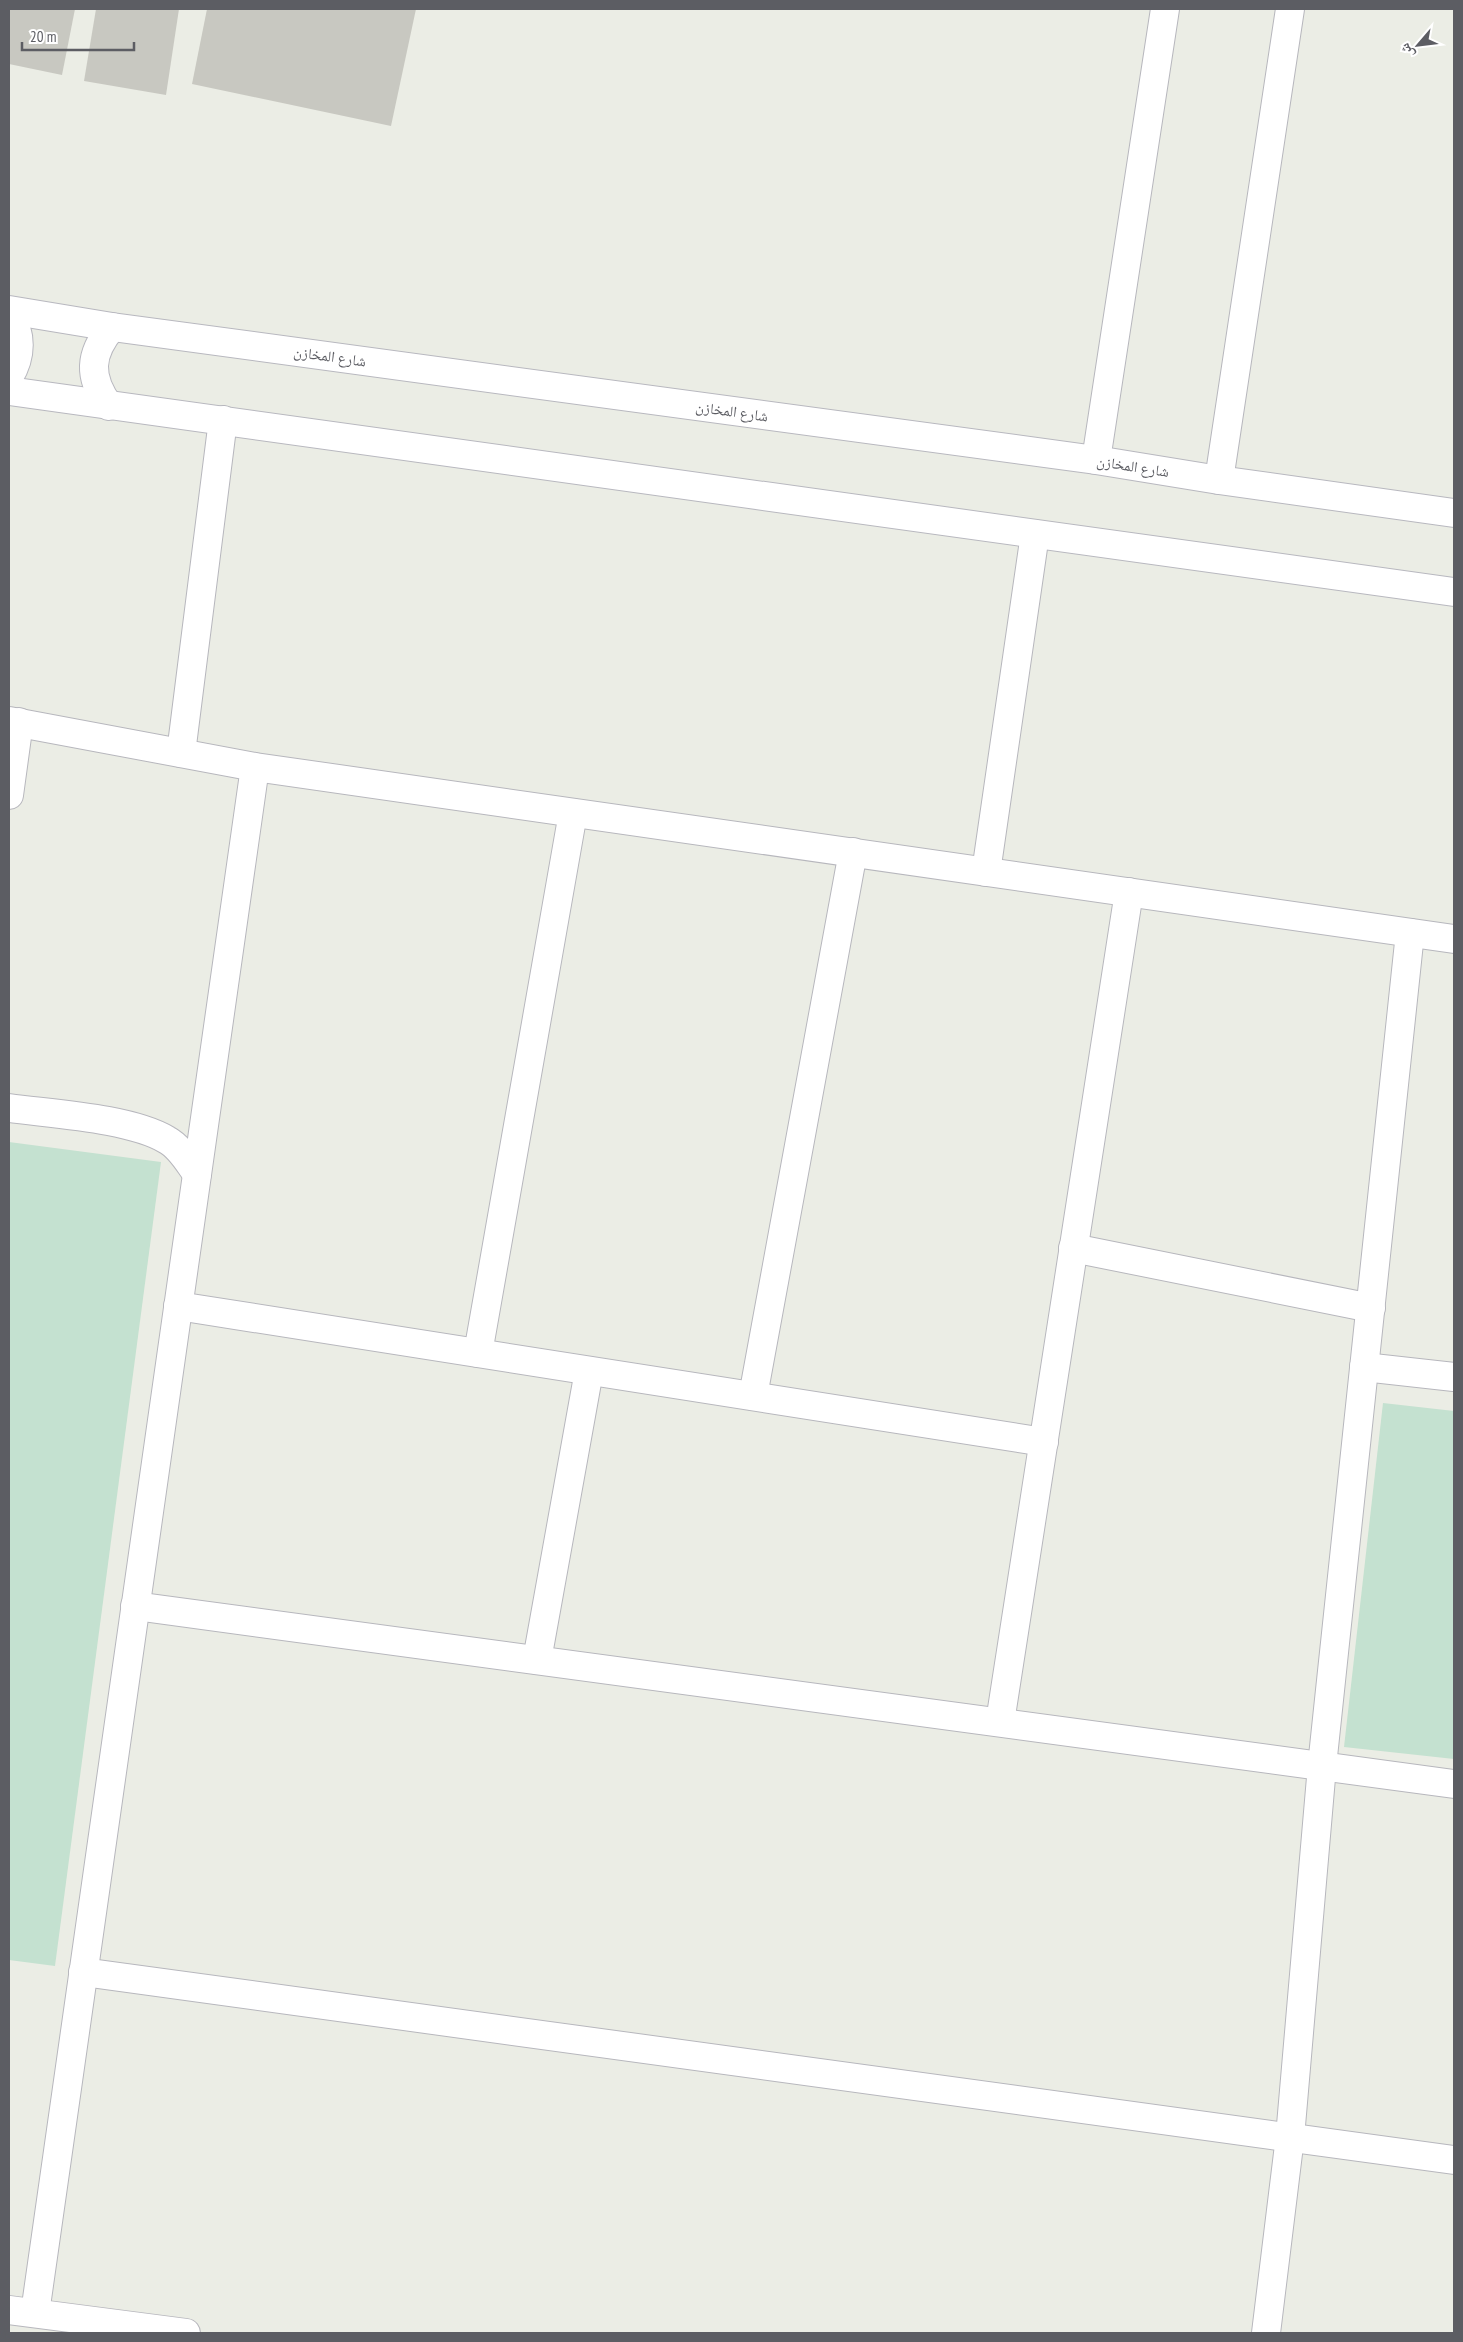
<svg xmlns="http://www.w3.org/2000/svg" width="1463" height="2342" font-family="'PT Sans Narrow','Noto Naskh Arabic',sans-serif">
<rect width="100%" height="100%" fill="#ebede5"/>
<!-- green -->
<g fill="#c4e1d0">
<path d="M9,1142L161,1162L55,1966L9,1960Z"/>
<path d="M1383,1403L1454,1411V1759L1344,1747Z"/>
</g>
<!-- building -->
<g fill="#c8c8c1">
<path d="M9,9H75L62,75L9,64Z"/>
<path d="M96,9H179L166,95L84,81Z"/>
<path d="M207,9H416L391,126L192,84Z"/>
</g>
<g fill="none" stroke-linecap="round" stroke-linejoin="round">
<defs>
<g id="street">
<path d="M1096,460L1165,9"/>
<path d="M1219,480L1290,9"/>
<path d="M9,721L255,767L1454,939"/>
<path d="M181,753L223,420"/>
<path d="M9,795L19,722"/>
<path d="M986,872L1035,534"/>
<path d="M9,1108C52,1114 130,1118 167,1140C180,1147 188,1162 197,1174"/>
<path d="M1073,1248L1371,1308"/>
<path d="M178,1306L1044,1442"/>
<path d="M478,1353L573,813"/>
<path d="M1364,1367L1454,1377"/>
<path d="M753,1396L853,852"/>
<path d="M135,1606L1454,1784"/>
<path d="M537,1660L589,1371"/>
<path d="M1000,1722L1129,892"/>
<path d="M83,1972L1454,2160"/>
<path d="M9,2310L186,2333"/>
<path d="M35,2313L255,767"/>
<path d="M1266,2333L1290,2137L1322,1766L1410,933"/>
</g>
<g id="secondary">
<path d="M9,310L112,327L1096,460L1219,480L1454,513"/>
<path d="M9,313C22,334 22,356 9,377"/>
<path d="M9,391L1454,592"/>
<path d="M109,406C88,377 89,354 112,327"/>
</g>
</defs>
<!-- street casing -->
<use href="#street" stroke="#b7b7bd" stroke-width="30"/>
<!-- secondary casing -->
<use href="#secondary" stroke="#b8b8bf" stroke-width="30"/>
<!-- street -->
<use href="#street" stroke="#fff" stroke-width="28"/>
<!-- secondary -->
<use href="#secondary" stroke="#fff" stroke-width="28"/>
</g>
<g text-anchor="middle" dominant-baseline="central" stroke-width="4" stroke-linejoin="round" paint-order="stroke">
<!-- street labels -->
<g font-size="15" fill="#5c5d63" stroke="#fff">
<text transform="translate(330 356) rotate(8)">شارع المخازن</text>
<text transform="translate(732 411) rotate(8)">شارع المخازن</text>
<text transform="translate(1133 466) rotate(9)">شارع المخازن</text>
</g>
</g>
<!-- border -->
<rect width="1463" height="2342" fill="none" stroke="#5c5d63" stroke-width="20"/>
<!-- north arrow -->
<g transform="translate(1418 45) rotate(242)" stroke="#ffffff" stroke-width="4" paint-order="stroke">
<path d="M0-4L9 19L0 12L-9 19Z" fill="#5c5d63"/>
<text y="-8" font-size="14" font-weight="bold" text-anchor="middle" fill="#5c5d63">ش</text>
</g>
<!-- scale -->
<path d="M22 42v8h112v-8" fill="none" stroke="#5c5d63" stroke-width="2.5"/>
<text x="30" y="42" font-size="15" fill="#5c5d63" stroke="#ffffff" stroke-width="4" paint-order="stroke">20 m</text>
</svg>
